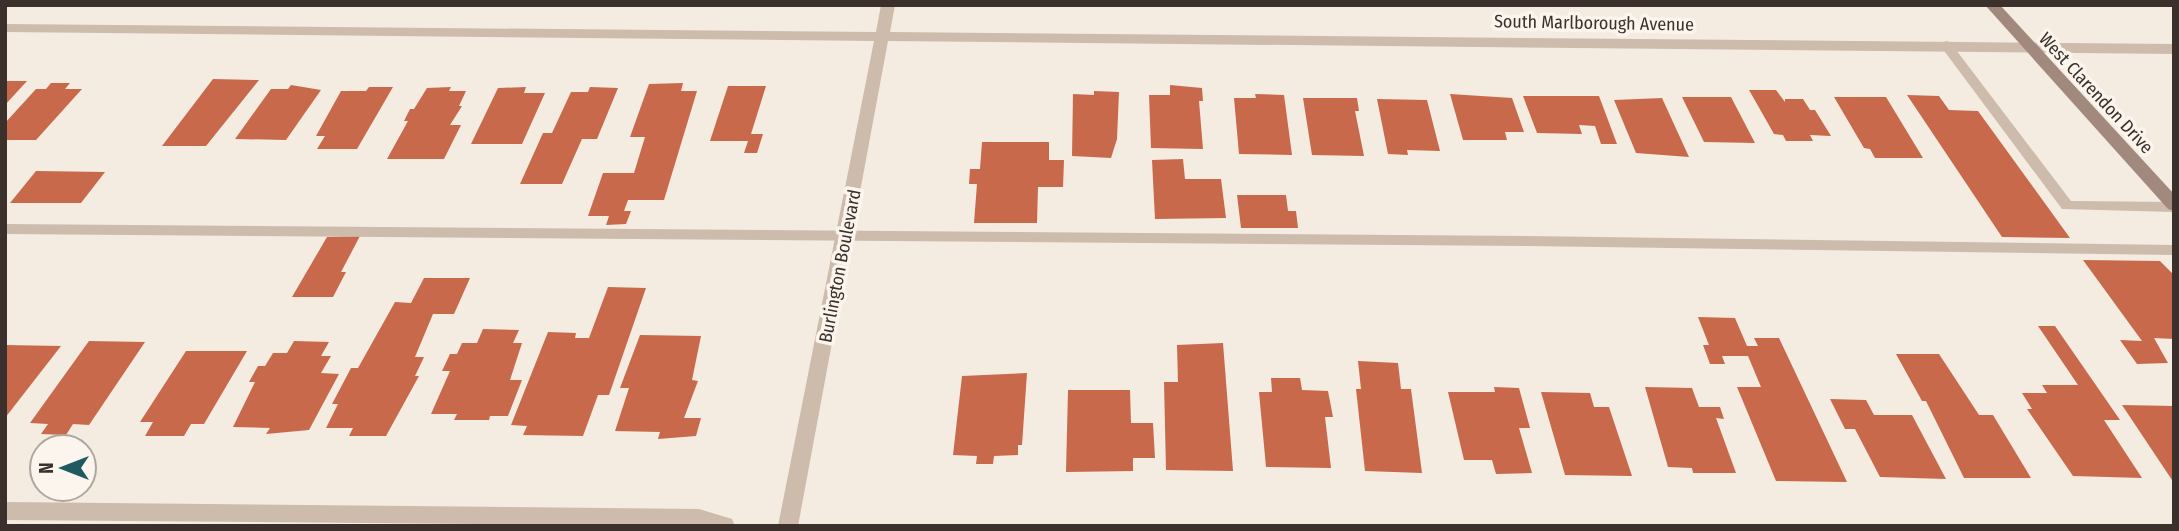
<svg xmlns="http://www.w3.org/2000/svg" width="2179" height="531" font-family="'Fira Sans Condensed',sans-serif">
<rect width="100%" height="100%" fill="#f4ebe1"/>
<!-- building -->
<g fill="#c8694b">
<path d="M213,79L259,80L206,146H162Z"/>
<path d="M5,81H27L5,105Z"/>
<path d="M51,83H70L65,89H82L36,140H5V123L36,89H46Z"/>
<path d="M683,83L681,91H697L664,200H628L624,211H631L626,224L606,225L609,216H588L603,173H634L645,137H630L649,84Z"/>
<path d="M291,85L321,90L286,140L235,139L271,89H288Z"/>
<path d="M1170,85L1202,88L1203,101H1199L1203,149L1151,148L1149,95H1170Z"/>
<path d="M728,86H766L751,134H763L757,153H744L748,141H710Z"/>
<path d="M369,87H393L357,149H317L325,136H316L341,91H366Z"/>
<path d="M451,87L449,91H466L459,106H462L450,125H461L444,159H387L408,121H404L410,109H414L427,88Z"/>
<path d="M526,87L524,93H545L522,144H471L498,88Z"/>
<path d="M590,87L618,88L597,139H582L562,184H520L543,133H552L571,92H588Z"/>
<path d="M1749,90H1776L1785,102V99H1803L1810,110H1815L1831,136L1810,135L1813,141H1786L1783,135L1774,134Z"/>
<path d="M1094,91L1119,92L1117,139L1111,158L1072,156L1073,94L1094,95Z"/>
<path d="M1255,94L1284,95L1292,155L1239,154L1234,98H1256Z"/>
<path d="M1450,94L1512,98L1524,132H1505L1507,140H1463Z"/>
<path d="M1907,95L1939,96L1949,110L1978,111L2070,238L2002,237Z"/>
<path d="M1523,96H1599L1617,144H1601L1595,126L1579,125L1582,134L1537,133Z"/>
<path d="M1682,97H1731L1755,143L1704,142Z"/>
<path d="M1834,97H1886L1923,158H1875L1870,149L1864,148Z"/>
<path d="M1303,98H1357L1359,111H1355L1364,156L1312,155Z"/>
<path d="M1662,98L1689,157L1636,153L1614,100Z"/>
<path d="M1377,99L1427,100L1440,151L1407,150L1408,155L1388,154Z"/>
<path d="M982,142H1049V160H1064L1063,187H1038L1037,223H974L977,184H969L970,169H980Z"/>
<path d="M1183,159L1185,179H1221L1226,218L1155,219L1152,160Z"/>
<path d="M36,171L105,172L81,203H10Z"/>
<path d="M1237,195H1286L1288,211H1296L1298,228H1241Z"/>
<path d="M360,236L341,272H346L333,297H292L327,237Z"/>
<path d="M2083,260L2160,261L2174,275V339L2154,338L2168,363L2137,364L2120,340L2142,341Z"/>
<path d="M424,278H470L454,314H433L415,357H424L415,376H419L386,436H349L353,428H326L338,404H332L351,368H358L395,302L411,303Z"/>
<path d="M608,287L646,288L609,395H598L583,436L523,435L527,426L511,425L548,332L576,333L575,338H589Z"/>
<path d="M1698,317L1735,318L1747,346H1758L1754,338H1779L1847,482L1776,481L1737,387H1761L1748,356H1722L1725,364H1710L1703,345H1709Z"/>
<path d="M2038,326H2055L2120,420H2104L2142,478L2073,476L2027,409H2032L2022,393H2047L2042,385H2078Z"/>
<path d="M483,329L519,330L513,343H522L510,380H522L508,416H490L489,420H454L457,414H431L450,371H442L450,354H457L462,343H477Z"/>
<path d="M640,335L701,336L692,380L698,381L684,418H701L696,436L658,439L660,432L615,431L629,388H620Z"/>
<path d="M89,341L145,342L89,425L73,424L66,435L41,434L48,424L30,423Z"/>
<path d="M294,341L329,342L321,356H331L321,373L339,374L309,430L266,434L270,428L233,427L255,382H249L258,366H265L273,353H287Z"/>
<path d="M1223,343L1233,471L1166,470L1164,382H1178L1177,345Z"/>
<path d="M5,345L61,346L5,418Z"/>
<path d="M186,351H247L204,424H191L184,436H145L153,422H140Z"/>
<path d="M1896,354H1939L1979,415H1993L2031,478H1964L1926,401H1922Z"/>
<path d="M1358,361L1398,363L1401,389H1411L1422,473L1365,471L1356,389H1361Z"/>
<path d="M1027,373L1022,445H1018V455L994,456L993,464H976L977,456L953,455L962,376Z"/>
<path d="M1271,378H1300L1302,390L1328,391L1333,417H1325L1331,468L1266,467L1259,392H1272Z"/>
<path d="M1494,387L1519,388L1530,428H1519L1532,473L1496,474L1492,460H1464L1448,392H1495Z"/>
<path d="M1645,387L1692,388L1699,407H1720L1724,419L1716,418L1736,473H1693L1692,468L1668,467Z"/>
<path d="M1068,390H1130L1131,423H1153L1155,458H1133V471L1066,472Z"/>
<path d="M1541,392L1590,393L1594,407H1609L1632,476L1565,475Z"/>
<path d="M1830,399L1866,400L1874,415H1912L1946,479L1880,477L1855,429H1845Z"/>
<path d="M2122,405L2174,406V483Z"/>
</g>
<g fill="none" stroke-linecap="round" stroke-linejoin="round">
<!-- service -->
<g fill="#cdbbac" fill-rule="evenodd">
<path d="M1946,41L1950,42L2071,201L2174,202V212L2062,209L1942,48L1940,45Z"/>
<path d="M5,224L1527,236L2174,245V255L1527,246L5,234Z"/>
</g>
<!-- minor -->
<path fill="#cdbbac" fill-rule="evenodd" d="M881,5H895L890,32L2174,44V54L888,41L798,526H778L874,41L5,32V24L876,32Z"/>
<!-- tertiary -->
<path fill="#cdbbac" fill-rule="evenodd" d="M5,502L699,509L732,519L735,526L5,520Z"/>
<!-- secondary -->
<path fill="#a18a7d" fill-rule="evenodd" d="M1985,5H2000L2174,194V211L2168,209Z"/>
</g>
<g text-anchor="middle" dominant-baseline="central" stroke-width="7" stroke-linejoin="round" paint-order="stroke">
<!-- street labels -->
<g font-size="18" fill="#3b302b" stroke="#fbf5ee">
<text transform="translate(1594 23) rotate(1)">South Marlborough Avenue</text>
<text transform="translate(2096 93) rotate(47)">West Clarendon Drive</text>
<text transform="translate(840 266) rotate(-79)">Burlington Boulevard</text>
</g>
</g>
<!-- border -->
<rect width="2179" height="531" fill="none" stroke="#3b302b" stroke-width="14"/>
<!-- north arrow -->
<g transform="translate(63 468) rotate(270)"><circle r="33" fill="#fbf5ee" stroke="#aea6a0" stroke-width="2"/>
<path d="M0-5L12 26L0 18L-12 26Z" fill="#1f5a5e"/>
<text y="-10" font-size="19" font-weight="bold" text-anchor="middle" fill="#3b302b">N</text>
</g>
</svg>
